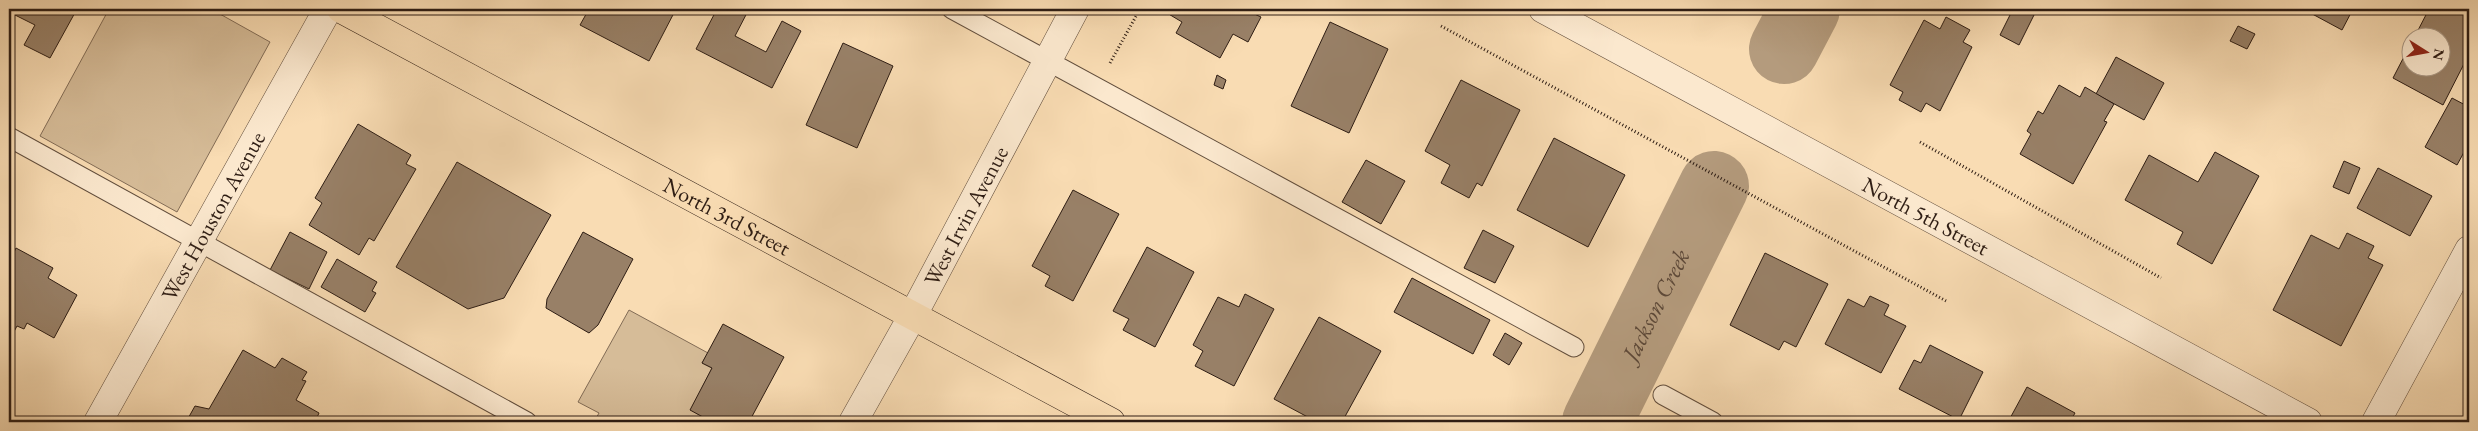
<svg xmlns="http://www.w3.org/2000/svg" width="2478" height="431" font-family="'EB Garamond',serif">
<rect width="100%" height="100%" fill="#f9dcb3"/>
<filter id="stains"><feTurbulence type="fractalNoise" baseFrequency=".004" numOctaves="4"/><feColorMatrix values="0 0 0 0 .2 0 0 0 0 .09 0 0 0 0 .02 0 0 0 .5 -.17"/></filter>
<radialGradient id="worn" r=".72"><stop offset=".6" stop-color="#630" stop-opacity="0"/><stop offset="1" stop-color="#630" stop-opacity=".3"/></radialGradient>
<!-- green -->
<g fill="#d6bc98" stroke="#826c56">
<path d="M109,9H211L270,42L177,212L40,136Z"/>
<path d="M629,310L708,353L702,363L712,368L691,410L712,422H646L637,418L635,422H594L599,413L578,402Z"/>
</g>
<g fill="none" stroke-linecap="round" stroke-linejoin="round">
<!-- river -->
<g stroke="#b49b7d" stroke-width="70">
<path d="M1784,49L1805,9"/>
<path id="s1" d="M1597,422L1714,186"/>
</g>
</g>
<!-- building -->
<g fill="#988067" stroke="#2e1d14">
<path d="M9,9H77L50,58L24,45L35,25L9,12Z"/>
<path d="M589,9H676L649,61L580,25Z"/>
<path d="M717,9H749L735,36L766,52L782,21L801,31L772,88L696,49Z"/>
<path d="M1163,9H1249L1248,11L1261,17L1248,42L1233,34L1220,58L1176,33L1182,22L1162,10Z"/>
<path d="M2013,9H2037L2019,45L2000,35Z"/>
<path d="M2303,9H2353L2342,30Z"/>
<path d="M2429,9H2469V61L2466,60L2443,105L2393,78L2410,45V68H2440V38H2414Z"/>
<path d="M1946,17L1970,30L1963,42L1972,47L1940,111L1926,103L1921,112L1899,100L1903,92L1890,85L1924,20L1940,29Z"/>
<path d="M1330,22L1388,49L1349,133L1291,106Z"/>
<path d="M2238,26L2255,34L2247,49L2230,41Z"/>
<path d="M843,43L893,66L857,148L806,125Z"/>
<path d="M2116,57L2164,83L2144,120L2096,94Z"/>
<path d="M1217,75L1226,80L1223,89L1214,85Z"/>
<path d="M1461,80L1520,110L1482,186L1477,183L1469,198L1441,183L1450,165L1425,151Z"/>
<path d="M2059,85L2080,97L2085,87L2114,104L2104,121L2107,122L2073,184L2020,154L2031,134L2027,131L2038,111L2043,114Z"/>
<path d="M2452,98L2469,107V143L2457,165L2425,147Z"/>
<path d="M358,124L411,155L406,164L416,169L374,241L369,238L359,255L309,225L322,203L315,198Z"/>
<path d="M1554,138L1625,175L1588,247L1517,210Z"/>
<path d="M2215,152L2259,176L2212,264L2177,244L2183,232L2125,200L2149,155L2198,182Z"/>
<path d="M1366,160L1405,181L1381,224L1342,202Z"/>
<path d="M2344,161L2360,168L2349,194L2333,187Z"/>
<path d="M457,162L551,215L504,298L468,309L396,267Z"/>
<path d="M2378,168L2432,196L2410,236L2357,208Z"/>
<path d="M1073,190L1119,214L1073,301L1045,286L1050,276L1032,266Z"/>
<path d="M1483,230L1514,246L1495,283L1464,268Z"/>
<path d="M290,232L327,252L309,289L270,270Z"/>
<path d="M583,232L633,259L598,325L589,333L546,308L547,299Z"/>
<path d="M2347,233L2374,246L2368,258L2383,265L2341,346L2273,310L2311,235L2339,249Z"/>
<path d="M1147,247L1194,272L1155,347L1123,330L1129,319L1113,311Z"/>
<path d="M16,248L53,268L48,278L77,295L54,338L27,323L24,329L17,326L9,341V262Z"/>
<path d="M1765,253L1828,284L1796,347L1784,341L1779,350L1730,325Z"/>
<path d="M337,259L377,282L372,291L376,293L365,312L321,287Z"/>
<path d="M1412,278L1490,320L1473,354L1394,312Z"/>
<path d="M1245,294L1274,309L1234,386L1195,366L1203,351L1193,345L1218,297L1239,307Z"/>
<path d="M1870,296L1889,305L1884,315L1906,326L1881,373L1825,344L1848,299L1864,307Z"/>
<path d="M1319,317L1381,351L1342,422H1317L1274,399Z"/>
<path d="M723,324L784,357L749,422H712L690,410L712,368L702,363Z"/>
<path d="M1505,333L1522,343L1509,365L1493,355Z"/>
<path d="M1930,345L1983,372L1959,420L1899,389L1914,360L1921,363Z"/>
<path d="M243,350L275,368L282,358L307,372L302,380L306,381L296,400L319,413L315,422H186L195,406L209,409Z"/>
<path d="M2027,387L2075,413L2070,422H2008Z"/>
</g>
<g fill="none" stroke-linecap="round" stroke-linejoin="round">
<defs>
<g id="service">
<path d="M952,9L1574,347"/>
<path d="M9,137L527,422"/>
<path d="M1663,395L1713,422"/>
</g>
<g id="minor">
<path id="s2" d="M1543,9L2308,422"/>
<path id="s3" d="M98,422L328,9"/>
<path id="s4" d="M853,422L913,315L1075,9"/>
<path d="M2376,422L2469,250"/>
</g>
<g id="primary">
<path id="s5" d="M341,9L1111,422"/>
</g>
</defs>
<!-- service casing -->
<use href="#service" stroke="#614d3c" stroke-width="21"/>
<!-- minor casing -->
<use href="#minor" stroke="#614d3c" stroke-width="29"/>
<!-- primary casing -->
<use href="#primary" stroke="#2e1d14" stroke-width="29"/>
<!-- path -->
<g stroke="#2e1d14" stroke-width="3" stroke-dasharray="1 2.5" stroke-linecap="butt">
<path d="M1441,26L1948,302"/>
<path d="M1110,63L1140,9"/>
<path d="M1920,142L2161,278"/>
</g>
<!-- service -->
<use href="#service" stroke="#fbe8ce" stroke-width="19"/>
<!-- minor -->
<use href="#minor" stroke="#fbe8ce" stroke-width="28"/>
<!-- primary -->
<use href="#primary" stroke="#f9dcb3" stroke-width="28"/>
</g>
<g text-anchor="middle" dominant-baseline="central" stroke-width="5" stroke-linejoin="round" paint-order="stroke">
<!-- street labels -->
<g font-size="22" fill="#2e1d14" stroke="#fbe8ce">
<text stroke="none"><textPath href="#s5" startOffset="438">North 3rd Street</textPath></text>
<text stroke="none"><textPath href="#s3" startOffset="236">West Houston Avenue</textPath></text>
<text stroke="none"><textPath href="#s4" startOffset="235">West Irvin Avenue</textPath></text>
<text stroke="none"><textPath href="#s2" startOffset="435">North 5th Street</textPath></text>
</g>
<!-- water labels -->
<g font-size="24" font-style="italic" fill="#5d4939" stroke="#fbe8ce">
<text stroke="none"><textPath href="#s1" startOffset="131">Jackson Creek</textPath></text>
</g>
</g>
<!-- margin -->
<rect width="2478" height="431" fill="none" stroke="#f9dcb3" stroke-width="30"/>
<rect x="10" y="10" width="2458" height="411" fill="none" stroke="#2e1d14" stroke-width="2.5"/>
<rect x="15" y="15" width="2448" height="401" fill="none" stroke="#2e1d14"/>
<!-- north arrow -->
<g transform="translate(2426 52) rotate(101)"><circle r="24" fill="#fbe8ce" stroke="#a99784"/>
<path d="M0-4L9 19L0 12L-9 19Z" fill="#8f2418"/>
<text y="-8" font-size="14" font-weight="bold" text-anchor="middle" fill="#2e1d14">N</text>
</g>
<rect width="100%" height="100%" filter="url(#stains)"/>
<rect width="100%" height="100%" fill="url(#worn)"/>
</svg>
